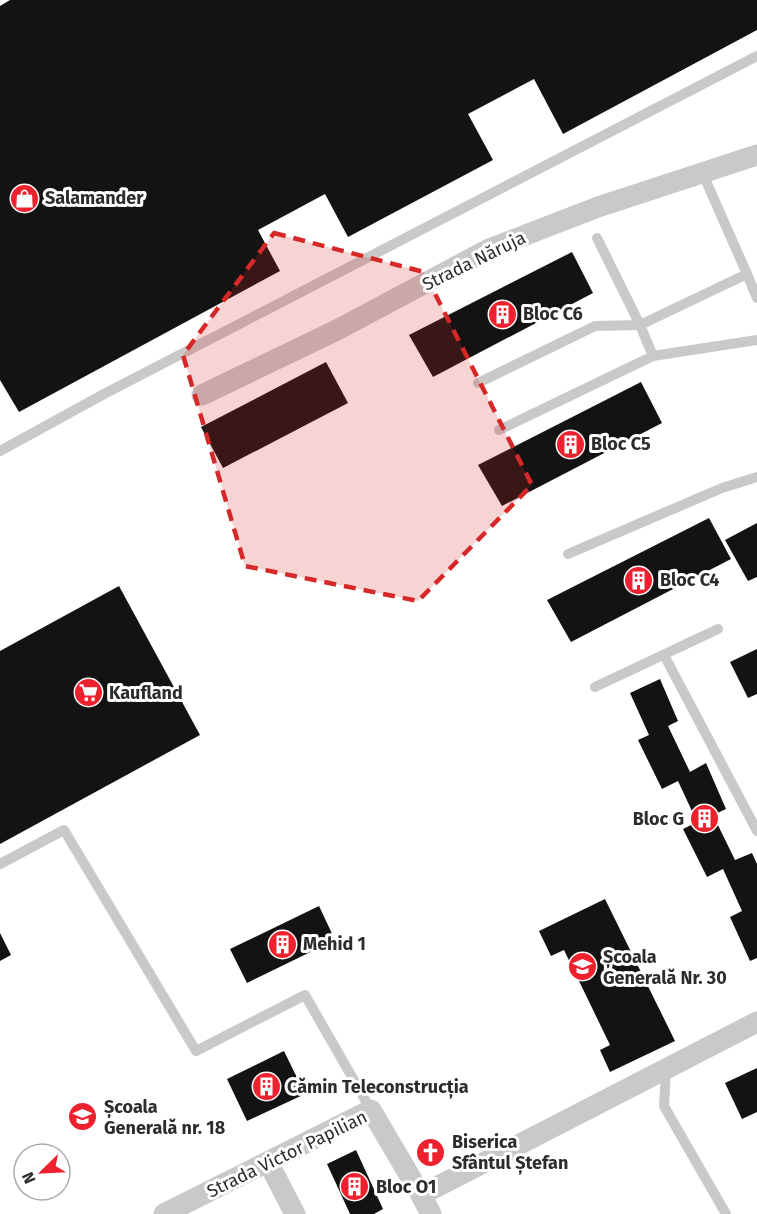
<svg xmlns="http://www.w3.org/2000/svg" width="757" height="1214" font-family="'Fira Sans',sans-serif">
<rect width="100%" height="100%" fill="#fff"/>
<!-- building -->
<g fill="#131313">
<path d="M10,0H757V30L563,134L534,79L468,114L493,160L348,237L325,194L258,230L280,271L19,412L0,380V6Z"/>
<path d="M572,252L593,293L433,377L409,335Z"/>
<path d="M326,362L348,403L223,468L201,427Z"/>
<path d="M641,382L662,423L502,506L478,465Z"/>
<path d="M709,518L731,559L571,642L547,600Z"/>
<path d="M757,523V577L748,581L725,540Z"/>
<path d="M119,586L200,735L0,844V651Z"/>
<path d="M757,649V694L748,698L730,662Z"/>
<path d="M660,679L678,721L668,726L690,772L706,763L726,809L713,815L735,860L752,853L757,864V958L750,961L730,917L742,911L723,869L707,877L683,829L697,822L678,781L662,789L638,740L649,735L630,693Z"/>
<path d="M605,899L675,1041L610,1072L600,1050L610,1045L564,950L551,956L539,931Z"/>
<path d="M319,906L335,940L247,983L230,949Z"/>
<path d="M0,933L11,955L0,961Z"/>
<path d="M284,1051L305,1094L247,1121L227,1079Z"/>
<path d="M757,1068V1112L742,1119L725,1083Z"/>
<path d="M356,1150L383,1209L374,1214H350L327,1164Z"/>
</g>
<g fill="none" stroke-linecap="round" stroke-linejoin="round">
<!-- lane -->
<g stroke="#c9c9c9" stroke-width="10">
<path d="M702,172L747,274L640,325L653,356L757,340"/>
<path d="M747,274L757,298"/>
<path d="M478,383L595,326L640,325L597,238"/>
<path d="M499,430L653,356"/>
<path d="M0,451L104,394L757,56"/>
<path d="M568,554L722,488L757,477"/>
<path d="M664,655L757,831"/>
<path d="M595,687L718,629"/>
<path d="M0,864L64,830L196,1051L305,995L371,1110"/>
<path d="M666,1069L664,1106L726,1214"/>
</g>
<!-- street -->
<g stroke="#c9c9c9" stroke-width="21">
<path d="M202,395L337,330L489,249L598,207L757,155"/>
<path d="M268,1162L295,1214"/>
<path d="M421,1195L431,1214"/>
<path d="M164,1214L371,1110L421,1195L757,1022"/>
</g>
</g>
<!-- marked area -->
<path fill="#d62828" fill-opacity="0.2" stroke="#d62828" stroke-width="4.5" stroke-dasharray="12 8" stroke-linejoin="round" d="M274,233L424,272L532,485L418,601L245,566L183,355Z"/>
<!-- icons -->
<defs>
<symbol id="shop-disc" viewBox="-11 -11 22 22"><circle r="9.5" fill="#ee222f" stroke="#fff"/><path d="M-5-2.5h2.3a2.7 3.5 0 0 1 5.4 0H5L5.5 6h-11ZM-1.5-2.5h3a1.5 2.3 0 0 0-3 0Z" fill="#fff"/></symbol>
<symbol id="building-disc" viewBox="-11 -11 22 22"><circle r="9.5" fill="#ee222f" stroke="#fff"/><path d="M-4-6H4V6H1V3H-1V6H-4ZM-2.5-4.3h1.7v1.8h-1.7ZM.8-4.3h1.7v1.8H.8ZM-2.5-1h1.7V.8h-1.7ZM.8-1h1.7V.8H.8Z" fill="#fff"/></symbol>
<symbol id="supermarket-disc" viewBox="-11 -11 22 22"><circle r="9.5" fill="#ee222f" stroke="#fff"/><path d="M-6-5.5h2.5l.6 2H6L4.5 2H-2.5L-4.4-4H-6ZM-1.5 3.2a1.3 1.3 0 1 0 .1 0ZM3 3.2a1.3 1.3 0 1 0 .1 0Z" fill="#fff"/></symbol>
<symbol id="school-disc" viewBox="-11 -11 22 22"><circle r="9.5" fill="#ee222f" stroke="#fff"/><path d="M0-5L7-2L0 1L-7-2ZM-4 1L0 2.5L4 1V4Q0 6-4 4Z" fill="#fff"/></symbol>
<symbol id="church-disc" viewBox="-11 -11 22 22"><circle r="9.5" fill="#ee222f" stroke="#fff"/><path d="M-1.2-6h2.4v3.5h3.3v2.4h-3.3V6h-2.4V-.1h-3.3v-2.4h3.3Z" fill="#fff"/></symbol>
</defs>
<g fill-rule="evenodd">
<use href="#shop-disc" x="8" y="182" width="33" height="33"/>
<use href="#building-disc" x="486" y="298" width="33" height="33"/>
<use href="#building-disc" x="554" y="428" width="33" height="33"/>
<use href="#building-disc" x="622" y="564" width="33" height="33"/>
<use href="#supermarket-disc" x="72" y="676" width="33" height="33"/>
<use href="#building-disc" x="688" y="802" width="33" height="33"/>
<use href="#building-disc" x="266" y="928" width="33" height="33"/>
<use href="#school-disc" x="566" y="950" width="33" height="33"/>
<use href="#building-disc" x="250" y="1070" width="33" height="33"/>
<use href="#school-disc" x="66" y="1100" width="33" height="33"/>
<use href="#church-disc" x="414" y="1136" width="33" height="33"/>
<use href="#building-disc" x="338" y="1170" width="33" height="33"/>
</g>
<g text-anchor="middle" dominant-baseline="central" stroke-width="6" stroke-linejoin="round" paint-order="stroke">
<!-- poi labels -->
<g font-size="18" font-weight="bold" fill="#2c2c2c" stroke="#fff" text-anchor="start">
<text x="45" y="198">Salamander</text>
<text x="523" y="314">Bloc C6</text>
<text x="591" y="444">Bloc C5</text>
<text x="660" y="580">Bloc C4</text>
<text x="109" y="693">Kaufland</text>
<text x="684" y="819" text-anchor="end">Bloc G</text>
<text x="303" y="944">Mehid 1</text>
<text x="603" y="957">Școala<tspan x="603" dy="21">Generală Nr. 30</tspan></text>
<text x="287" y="1087">Cămin Teleconstrucția</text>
<text x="104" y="1107">Școala<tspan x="104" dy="21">Generală nr. 18</tspan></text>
<text x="452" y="1142">Biserica<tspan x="452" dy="21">Sfântul Ștefan</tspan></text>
<text x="376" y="1187">Bloc O1</text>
</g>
<!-- street labels -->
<g font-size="18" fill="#2c2c2c" stroke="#fff">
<text transform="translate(474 261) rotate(-26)">Strada Năruja</text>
<text transform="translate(287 1154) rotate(-26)">Strada Victor Papilian</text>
</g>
</g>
<!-- north arrow -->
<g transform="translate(42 1172) rotate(246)"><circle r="28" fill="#ffffff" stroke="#ababab" stroke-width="1.5"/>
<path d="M0-4.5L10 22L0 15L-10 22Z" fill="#ee222f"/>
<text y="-9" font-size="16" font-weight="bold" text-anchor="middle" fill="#2c2c2c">N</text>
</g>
</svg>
